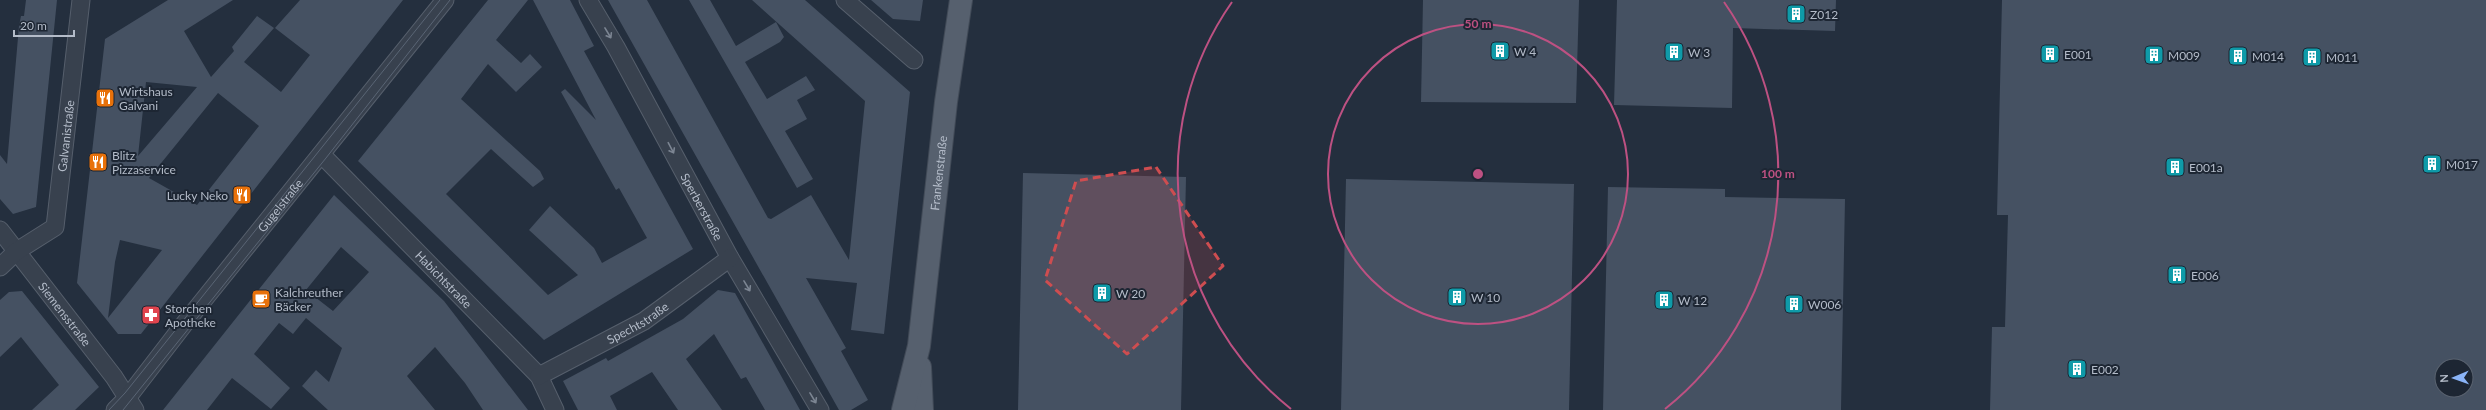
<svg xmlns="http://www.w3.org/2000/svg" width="2486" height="410" font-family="Lato,sans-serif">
<rect width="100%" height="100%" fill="#242f3e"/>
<!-- building -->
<g fill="#455162" fill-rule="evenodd">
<path d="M26,0H57L36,207L13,214L0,199V155L7,164L19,26L21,16H24Z"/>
<path d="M168,0H233L184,31L211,77L234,51L232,47L257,16L274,28L244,62L281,92L310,55L275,28L300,0H403L141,334H118L77,283L105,39ZM146,82L197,87L138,156ZM218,93L259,126L197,205L149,178ZM120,240L162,250L108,318L115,262Z"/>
<path d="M488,0H528L496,40L521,63L530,54L542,67L516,92L488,64L461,99L540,171L544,179L533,187L491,149L446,194L548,295L578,275L529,230L550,206L594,248L602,263L647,238L619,188L616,190L561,92L565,89L596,120L533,0H570L594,46L584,51L693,249L544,340L358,161Z"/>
<path d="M608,0H647L768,218L771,219L811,195L849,260L865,101L752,0H805L910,92L884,334L851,330L857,283L806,278L846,348L841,351L868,400L851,410H839Z"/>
<path d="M689,0H710L736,46L776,22L784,37L780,42L745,62L767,99L806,76L815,90L797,100L807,119L785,131L813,179L797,188Z"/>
<path d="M871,0H923L920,21L893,19Z"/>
<path d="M1423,0H1579L1576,103L1421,102Z"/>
<path d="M1617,0H1836L1835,31L1733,28L1732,108L1614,105Z"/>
<path d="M2002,0H2486V410H1990L1992,327H2005L2008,215H1997ZM2442,366H2466V390H2442Z"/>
<path d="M1023,173L1186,177L1181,410H1018Z"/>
<path d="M1346,179L1574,184L1569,410H1341Z"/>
<path d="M1608,187L1725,189V197L1845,199L1841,410H1603Z"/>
<path d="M334,195L444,301L528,410H483L465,383L435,347L407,376L435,410H328L302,386L316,370L329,382L342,348L306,318L293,334L279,323L254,354L290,388L271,409L232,378L207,410H163ZM341,247L369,272L333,311L306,290Z"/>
<path d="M718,290L735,293L800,410H765L746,377L741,379L714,334L686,359L722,410H678L652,372L610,396L617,410H578L563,381L606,358L608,361L683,319Z"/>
<path d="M22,291L99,387L75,410H32L59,385L21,337L0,357V300L9,292Z"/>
</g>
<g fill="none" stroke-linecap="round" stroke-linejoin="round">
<defs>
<g id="minor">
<path id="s1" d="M588,0L616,47L730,258L820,410"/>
<path d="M845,0L914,60"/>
<path id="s2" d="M322,155L539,376L555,410"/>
<path id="s3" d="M0,230L114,377L135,410"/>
<path id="s4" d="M0,267L17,251L55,227L81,0"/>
<path id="s5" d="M539,376L644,321L730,258"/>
<path id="s6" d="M115,410L128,397L185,323L445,0"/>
</g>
<g id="primary">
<path d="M920,367L922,410"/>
<path id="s7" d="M903,410L919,346L946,102L961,0"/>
</g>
</defs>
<!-- minor casing -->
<use href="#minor" stroke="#565f6c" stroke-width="19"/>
<!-- primary casing -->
<use href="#primary" stroke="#414a57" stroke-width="24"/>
<!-- minor -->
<use href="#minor" stroke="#38414e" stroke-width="17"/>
<!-- primary -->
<use href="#primary" stroke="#56606e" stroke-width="22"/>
<!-- tram -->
<g stroke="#5a6575" stroke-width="1">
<path d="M109,410L125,393L440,0"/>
<path d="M123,410L326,158L450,0"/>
</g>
</g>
<!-- one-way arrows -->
<defs><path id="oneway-shaft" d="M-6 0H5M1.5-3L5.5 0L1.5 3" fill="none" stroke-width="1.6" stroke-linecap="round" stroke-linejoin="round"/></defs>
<g stroke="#7c8592">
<use href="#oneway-shaft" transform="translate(608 33) rotate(59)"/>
<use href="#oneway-shaft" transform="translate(671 148) rotate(62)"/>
<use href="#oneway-shaft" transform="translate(747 286) rotate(59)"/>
<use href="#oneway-shaft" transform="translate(813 398) rotate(59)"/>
</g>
<!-- marked area -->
<path fill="#ce4d50" fill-opacity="0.2" stroke="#ce4d50" stroke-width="3" stroke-dasharray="8 5" stroke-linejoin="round" d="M1156,167L1223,266L1127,354L1045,280L1076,181Z"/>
<!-- distance rings -->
<g fill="none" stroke="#bd5182" stroke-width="2">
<circle cx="1478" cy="174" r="150"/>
<path d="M1291 409A300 300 0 0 1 1232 2M1724 2A300 300 0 0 1 1665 409"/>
</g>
<!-- icons -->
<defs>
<symbol id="building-square" viewBox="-11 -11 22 22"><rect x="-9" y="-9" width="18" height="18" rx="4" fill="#0f9aa8" stroke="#1d2633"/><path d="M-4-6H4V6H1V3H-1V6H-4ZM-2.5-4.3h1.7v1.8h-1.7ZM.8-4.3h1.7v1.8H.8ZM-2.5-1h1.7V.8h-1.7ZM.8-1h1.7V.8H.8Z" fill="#fff"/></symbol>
<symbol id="restaurant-square" viewBox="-11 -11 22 22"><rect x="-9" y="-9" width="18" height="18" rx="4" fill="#e8710a" stroke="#1d2633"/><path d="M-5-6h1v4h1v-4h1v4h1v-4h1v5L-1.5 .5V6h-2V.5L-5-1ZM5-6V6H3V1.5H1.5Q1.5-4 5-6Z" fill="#fff"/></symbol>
<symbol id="cafe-square" viewBox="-11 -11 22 22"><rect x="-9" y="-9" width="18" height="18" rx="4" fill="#e8710a" stroke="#1d2633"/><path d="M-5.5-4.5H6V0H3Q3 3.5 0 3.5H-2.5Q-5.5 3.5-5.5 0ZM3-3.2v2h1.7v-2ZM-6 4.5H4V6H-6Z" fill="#fff"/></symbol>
<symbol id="pharmacy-square" viewBox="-11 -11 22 22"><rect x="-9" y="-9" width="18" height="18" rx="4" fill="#e0444e" stroke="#1d2633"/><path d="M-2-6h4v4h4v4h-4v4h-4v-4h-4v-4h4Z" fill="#fff"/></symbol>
</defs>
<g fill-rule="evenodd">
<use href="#building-square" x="1785" y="3" width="22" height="22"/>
<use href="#building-square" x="1489" y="40" width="22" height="22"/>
<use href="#building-square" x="1663" y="41" width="22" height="22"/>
<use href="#building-square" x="2039" y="43" width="22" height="22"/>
<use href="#building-square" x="2143" y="44" width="22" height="22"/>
<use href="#building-square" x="2227" y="45" width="22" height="22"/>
<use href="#building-square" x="2301" y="46" width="22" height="22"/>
<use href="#restaurant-square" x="94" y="87" width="22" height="22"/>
<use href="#restaurant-square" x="87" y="151" width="22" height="22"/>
<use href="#building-square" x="2421" y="153" width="22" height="22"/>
<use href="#building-square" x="2164" y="156" width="22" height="22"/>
<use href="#restaurant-square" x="231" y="184" width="22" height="22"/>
<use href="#building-square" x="2166" y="264" width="22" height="22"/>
<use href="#building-square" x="1091" y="282" width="22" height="22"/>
<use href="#building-square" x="1446" y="286" width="22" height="22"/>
<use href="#cafe-square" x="250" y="288" width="22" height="22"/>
<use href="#building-square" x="1653" y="289" width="22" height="22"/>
<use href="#building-square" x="1783" y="293" width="22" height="22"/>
<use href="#pharmacy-square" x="140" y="304" width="22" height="22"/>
<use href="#building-square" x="2066" y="358" width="22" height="22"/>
</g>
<g text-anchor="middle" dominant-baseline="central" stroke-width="4" stroke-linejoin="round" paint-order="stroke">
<!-- poi labels -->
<g font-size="12" fill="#b4bcc9" stroke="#1d2633" text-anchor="start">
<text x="1810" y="14">Z012</text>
<text x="1514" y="51">W 4</text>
<text x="1688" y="52">W 3</text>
<text x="2064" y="54">E001</text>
<text x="2168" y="55">M009</text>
<text x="2252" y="56">M014</text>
<text x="2326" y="57">M011</text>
<text x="119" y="91">Wirtshaus<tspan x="119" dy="14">Galvani</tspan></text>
<text x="112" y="155">Blitz<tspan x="112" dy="14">Pizzaservice</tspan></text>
<text x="2446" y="164">M017</text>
<text x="2189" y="167">E001a</text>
<text x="228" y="195" text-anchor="end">Lucky Neko</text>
<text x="2191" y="275">E006</text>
<text x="275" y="292">Kalchreuther<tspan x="275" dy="14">Bäcker</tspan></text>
<text x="1116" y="293">W 20</text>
<text x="1471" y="297">W 10</text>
<text x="1678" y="300">W 12</text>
<text x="1808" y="304">W006</text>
<text x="165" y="308">Storchen<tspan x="165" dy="14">Apotheke</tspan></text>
<text x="2091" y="369">E002</text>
</g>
<!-- street labels -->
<g font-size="12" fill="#b4bcc9" stroke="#1d2633">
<text stroke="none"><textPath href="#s4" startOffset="160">Galvanistraße</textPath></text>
<text stroke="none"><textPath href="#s7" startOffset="240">Frankenstraße</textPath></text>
<text stroke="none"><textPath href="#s6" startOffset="263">Gugelstraße</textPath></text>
<text stroke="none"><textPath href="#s1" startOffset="236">Sperberstraße</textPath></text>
<text stroke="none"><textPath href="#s2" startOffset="174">Habichtstraße</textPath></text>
<text stroke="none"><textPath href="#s3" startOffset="106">Siemensstraße</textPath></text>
<text stroke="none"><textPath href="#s5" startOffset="112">Spechtstraße</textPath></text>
</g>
</g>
<circle cx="1478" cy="174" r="6" fill="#bd5182" stroke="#1d2633" stroke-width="2"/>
<g font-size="12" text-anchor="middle" font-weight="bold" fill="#bd5182" stroke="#1d2633" stroke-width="4" stroke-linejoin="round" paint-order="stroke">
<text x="1478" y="28">50 m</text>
<text x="1778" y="178">100 m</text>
</g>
<!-- north arrow -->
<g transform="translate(2454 378) rotate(268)"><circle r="19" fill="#1d2633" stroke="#59626f"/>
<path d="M0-3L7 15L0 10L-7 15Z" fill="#8ab4f8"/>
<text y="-6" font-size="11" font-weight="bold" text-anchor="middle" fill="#b4bcc9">N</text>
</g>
<!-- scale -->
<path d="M14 30v6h60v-6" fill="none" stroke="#b4bcc9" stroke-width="2"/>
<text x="20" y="30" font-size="12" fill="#b4bcc9" stroke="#1d2633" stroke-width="3" paint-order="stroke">20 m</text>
</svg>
